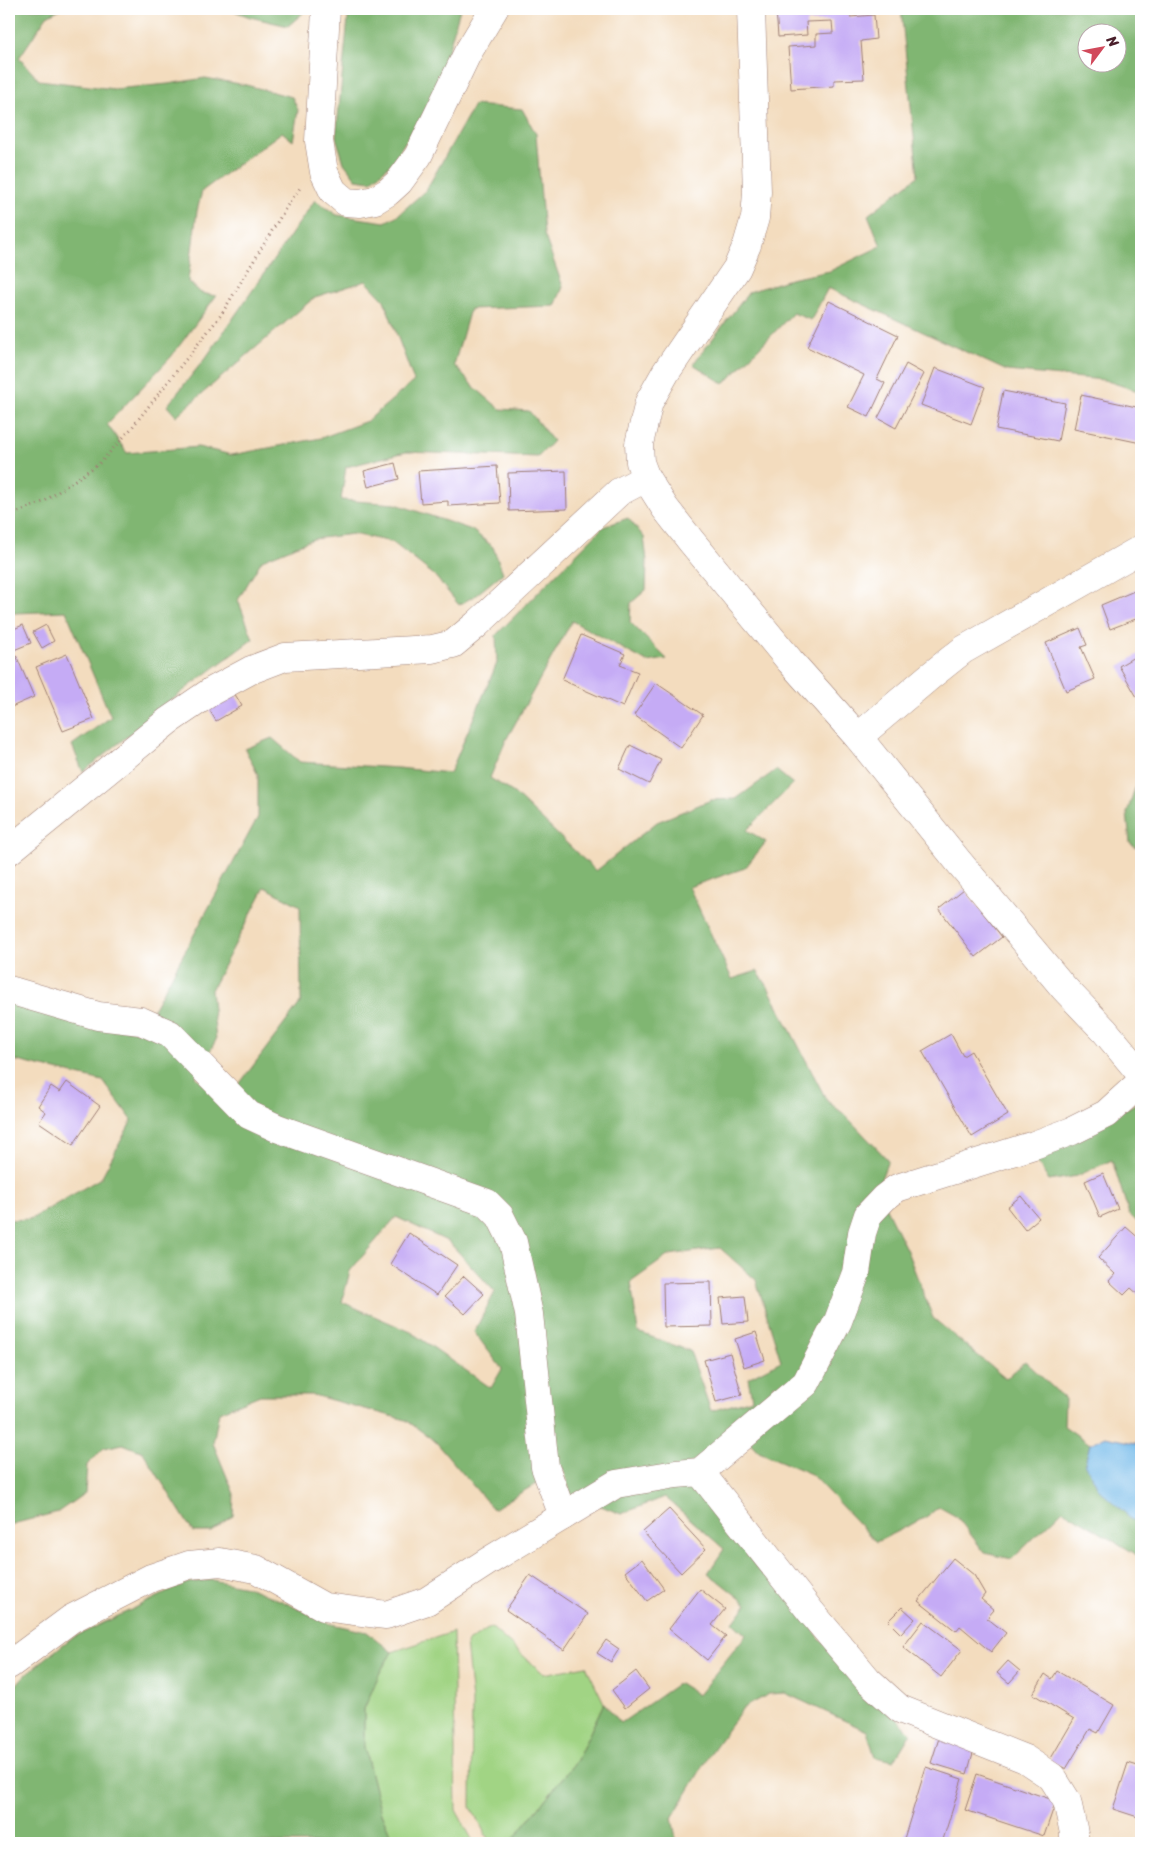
<svg xmlns="http://www.w3.org/2000/svg" width="1150" height="1852" font-family="Sriracha,sans-serif">
<rect width="100%" height="100%" fill="#fff"/>
<filter id="ink" filterUnits="userSpaceOnUse"><feTurbulence type="fractalNoise" baseFrequency=".02" numOctaves="2"/><feDisplacementMap in="SourceGraphic" scale="10" xChannelSelector="R" yChannelSelector="G"/><feConvolveMatrix kernelMatrix="1 2 1 2 8 2 1 2 1" color-interpolation-filters="sRGB"/></filter>
<filter id="wash" filterUnits="userSpaceOnUse"><feTurbulence type="fractalNoise" baseFrequency=".0096" numOctaves="4" result="noise"/><feDisplacementMap in="SourceGraphic" scale="20" xChannelSelector="R" yChannelSelector="G"/><feGaussianBlur stdDeviation="1.12" result="paint"/><feColorMatrix in="noise" values="0 0 0 0 0 0 0 0 0 0 0 0 0 0 0 0 0 1.4 0 .05"/><feComposite in="paint" operator="in"/></filter>
<g filter="url(#wash)">
<rect width="100%" height="100%" fill="#f3dcbe"/>
<!-- green -->
<g fill="#a1d484" stroke="#767a58">
<path d="M491,1627L544,1674L586,1666L604,1703L577,1760L510,1843H490L471,1807L472,1701L466,1643Z"/>
<path d="M453,1632L456,1810L474,1843H394L381,1813L364,1747V1709L380,1672L392,1652Z"/>
</g>
<!-- forest -->
<g fill="#80b672" stroke="#656a4e" fill-rule="evenodd">
<path d="M9,9H60L47,16L19,58L39,80L114,89L168,84L205,78L246,85L292,97L298,110L293,141L282,132L202,191L197,211L188,281L201,293L216,296L171,357L107,424L127,453L198,447L232,455L321,438L367,421L414,381L384,300L366,281L315,297L176,416L167,406L207,356L315,200L337,215L385,222L398,215L426,190L474,105L522,109L536,134L544,234L563,287L555,306L470,309L454,365L472,385L500,409L529,411L553,441L538,457L406,452L346,467L341,500L396,504L472,530L493,547L503,573L476,595L459,605L434,575L392,542L353,534L313,539L262,560L238,600L253,639L187,688L83,772L72,745L111,717L66,611L15,613L9,615Z"/>
<path d="M229,9H304L303,13L288,26L250,17Z"/>
<path d="M349,9H460L447,55L427,108L391,164L371,181L356,179L344,163L336,137Z"/>
<path d="M901,9H1141V262L1136,266L1141,284V392L1104,380L1007,371L828,288L811,320L793,313L724,384L693,364L749,292L790,279L830,271L881,246L868,215L918,176ZM1118,32V62H1088V32Z"/>
<path d="M628,518L644,537L647,561L646,590L631,603L630,622L667,659L647,662L572,621L506,740L490,778L514,793L596,871L657,822L711,800L736,799L776,770L793,784L747,830L766,842L745,868L689,887L732,979L757,971L767,985L827,1101L844,1114L888,1160L877,1190L907,1251L933,1318L1006,1379L1025,1361L1065,1399L1064,1426L1090,1444L1085,1463L1141,1527V1559L1134,1553L1063,1510L1012,1559L985,1553L957,1517L939,1507L926,1517L876,1542L811,1474L759,1452L738,1430L688,1465L825,1645L911,1733L894,1761L875,1757L867,1731L785,1693L769,1694L742,1709L712,1751L672,1818L677,1843H510L577,1760L604,1703L621,1723L679,1683L698,1695L746,1635L733,1623L747,1604L708,1573L724,1549L665,1497L621,1514L571,1494L563,1468L493,1509L436,1442L406,1420L313,1395H260L219,1412L213,1443L234,1494L233,1516L211,1532H193L143,1452L123,1444L104,1448L87,1465L85,1493L58,1512L9,1525V1220L31,1219L101,1178L132,1120L103,1081L9,1059V1004L141,1032L258,817V775L245,749L272,738L300,762L398,768L450,773L497,663L496,635L603,527ZM265,887L300,906L301,1002L225,1103L196,1077L216,1040L211,990ZM396,1217L449,1242L495,1292L474,1332L502,1369L491,1388L411,1332L342,1302L350,1271ZM720,1248L756,1280L781,1361L748,1378L752,1399L711,1411L690,1351L638,1332L631,1282L669,1255Z"/>
<path d="M1141,769V850L1130,843L1127,813Z"/>
<path d="M1135,1104L1141,1105V1226L1129,1214L1112,1160L1077,1176L1049,1181L1034,1157Z"/>
<path d="M212,1580L247,1587L282,1601L327,1623L367,1632L392,1652L380,1672L364,1709V1747L381,1813L394,1843H9V1693L25,1675L70,1639L187,1583Z"/>
</g>
<!-- water -->
<path fill="#72b9e9" stroke="#5e6c8a" d="M1105,1437L1141,1444V1527L1099,1490L1085,1463L1090,1444Z"/>
<g id="blocks">
<!-- building -->
<g fill="#c5abf5">
<path d="M776,9H849L850,17L874,15L876,39L861,41L864,79L834,80V86L791,89L788,47L816,45V34L833,33L832,21L806,22L807,35L778,37Z"/>
<path d="M829,301L898,335L877,379L885,383L869,417L848,407L864,375L807,347Z"/>
<path d="M906,364L924,374L896,428L878,418Z"/>
<path d="M935,368L985,387L971,424L921,405Z"/>
<path d="M1003,391L1065,403L1058,441L996,429Z"/>
<path d="M1081,395L1141,408V443L1074,429Z"/>
<path d="M395,463L399,479L368,487L364,471Z"/>
<path d="M497,466L500,503L448,506V501L421,503L418,471Z"/>
<path d="M566,471L567,509L509,511L508,473Z"/>
<path d="M1139,589L1141,594V617L1110,629L1101,605Z"/>
<path d="M23,625L31,643L9,652V631Z"/>
<path d="M46,625L54,641L42,648L33,632Z"/>
<path d="M1080,628L1087,645L1081,647L1095,679L1066,691L1046,643Z"/>
<path d="M581,635L625,654L620,665L638,672L623,707L562,680Z"/>
<path d="M1141,653V704L1119,666Z"/>
<path d="M67,654L94,719L63,731L36,667Z"/>
<path d="M16,655L34,697L9,708V658Z"/>
<path d="M656,683L703,715L681,748L634,715Z"/>
<path d="M233,691L242,706L216,721L207,706Z"/>
<path d="M630,745L661,760L649,784L619,769Z"/>
<path d="M964,889L1002,937L976,957L939,909Z"/>
<path d="M951,1034L963,1056L971,1051L1008,1115L972,1137L922,1051Z"/>
<path d="M67,1082L100,1106L73,1145L39,1122L46,1112L38,1106L51,1086L60,1092Z"/>
<path d="M1103,1173L1118,1209L1100,1217L1085,1181Z"/>
<path d="M1021,1196L1039,1218L1025,1230L1007,1207Z"/>
<path d="M1126,1227L1141,1240V1297L1131,1288L1124,1295L1109,1281L1115,1274L1098,1258Z"/>
<path d="M409,1233L457,1265L437,1295L390,1264Z"/>
<path d="M464,1276L484,1294L465,1314L445,1296Z"/>
<path d="M711,1282L712,1326L664,1327L663,1283Z"/>
<path d="M745,1296L748,1322L723,1324L720,1298Z"/>
<path d="M756,1332L765,1360L744,1367L735,1339Z"/>
<path d="M730,1353L742,1395L716,1402L704,1360Z"/>
<path d="M669,1509L706,1549L681,1573L643,1532Z"/>
<path d="M953,1558L974,1575L985,1594L981,1599L994,1610L987,1618L1006,1633L991,1652L960,1626L956,1631L918,1601Z"/>
<path d="M642,1559L664,1589L647,1601L625,1572Z"/>
<path d="M530,1575L588,1614L564,1650L506,1610Z"/>
<path d="M700,1589L725,1609L712,1625L726,1636L707,1660L669,1629Z"/>
<path d="M902,1607L915,1619L901,1634L888,1621Z"/>
<path d="M923,1621L962,1650L941,1677L903,1647Z"/>
<path d="M606,1640L619,1649L611,1662L597,1653Z"/>
<path d="M1008,1661L1020,1671L1009,1683L997,1673Z"/>
<path d="M636,1671L649,1689L625,1708L612,1690Z"/>
<path d="M1057,1671L1114,1705L1098,1733L1090,1729L1066,1769L1050,1760L1074,1719L1033,1694L1045,1674L1052,1679Z"/>
<path d="M940,1735L975,1746L967,1774L931,1763Z"/>
<path d="M1128,1763L1141,1767V1818L1113,1809Z"/>
<path d="M926,1767L962,1779L942,1843H907L903,1842Z"/>
<path d="M977,1774L1056,1801L1044,1836L965,1810Z"/>
</g>
</g>
</g>
<g filter="url(#ink)">
<use href="#blocks" fill-opacity="0" stroke="#9e7e74" stroke-width="1"/>
<g fill="none" stroke-linecap="round" stroke-linejoin="round">
<defs>
<g id="minor">
<path d="M326,9L319,141L324,172L333,191L346,202L360,203L375,200L388,192L399,182L418,156L467,54L494,9"/>
<path d="M751,9L757,192L755,218L747,245L737,268L666,372L649,402L639,444L640,462L646,478L665,508L691,541L790,661L858,737L958,861L1064,988L1105,1031L1141,1074"/>
<path d="M858,737L929,677L963,650L1141,549"/>
<path d="M9,851L168,721L212,691L251,670L285,657L432,649L453,644L476,625L619,492L646,478"/>
<path d="M9,990L98,1016L141,1021L170,1034L249,1115L277,1128L487,1203L500,1216L513,1242L529,1314L545,1467L563,1516"/>
<path d="M700,1472L811,1612L868,1680L900,1709L1025,1759L1052,1777L1067,1801L1074,1833V1843"/>
<path d="M9,1665L71,1619L151,1578L189,1565L220,1562L256,1569L324,1607L386,1615L427,1601L487,1562L616,1484L676,1474L700,1472L806,1383L838,1321L856,1273L862,1233L868,1215L884,1198L897,1188L1034,1145L1072,1131L1106,1114L1141,1082"/>
</g>
</defs>
<!-- minor casing -->
<use href="#minor" stroke="#9e7e74" stroke-width="29"/>
<!-- path -->
<path stroke="#9e7e74" stroke-width="3" stroke-dasharray="1 4" stroke-linecap="butt" d="M9,516L45,501L101,462L130,430L221,315L287,206L300,188"/>
<!-- minor -->
<use href="#minor" stroke="#fff" stroke-width="28"/>
</g>
</g>
<!-- margin -->
<rect width="1150" height="1852" fill="none" stroke="#fff" stroke-width="30"/>
<!-- north arrow -->
<g transform="translate(1102 48) rotate(58)"><circle r="24" fill="#ffffff" stroke="#b7a5aa"/>
<path d="M0-4L9 19L0 12L-9 19Z" fill="#d1495b"/>
<text y="-8" font-size="14" font-weight="bold" text-anchor="middle" fill="#4a1f2b">N</text>
</g>
</svg>
